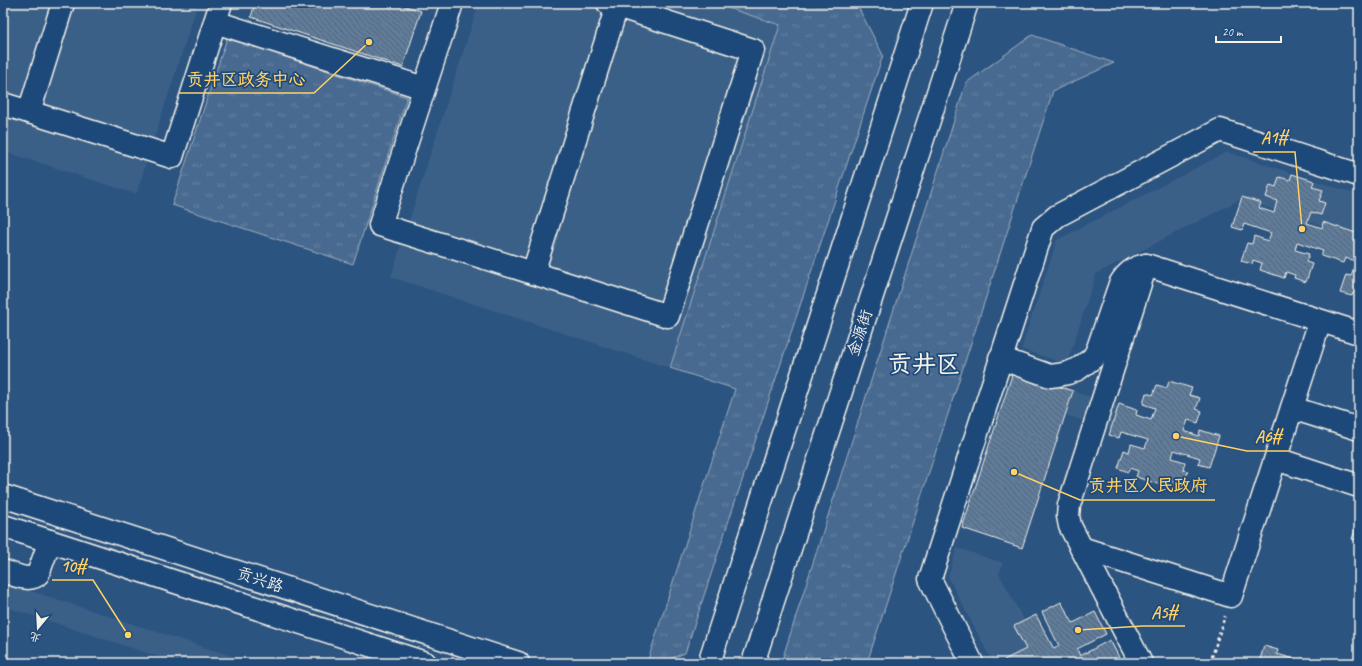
<svg xmlns="http://www.w3.org/2000/svg" width="1362" height="666" font-family="Caveat,'LXGW WenKai TC',sans-serif">
<defs>
<pattern id="grass-tufts" width="24" height="20" patternUnits="userSpaceOnUse"><rect width="24" height="20" fill="#496b90"/><path d="M3 7l-1-3M5 7V3M7 7l1-3M15 17l-1-3M17 17v-4M19 17l1-3" fill="none" stroke="#6481a0"/></pattern>
<pattern id="building-back-hatch" width="6" height="6" patternUnits="userSpaceOnUse"><rect width="6" height="6" fill="#5e7b9a"/><path d="M-1 5l2 2M0 0l6 6M5-1l2 2" fill="none" stroke="#556474"/></pattern>
</defs>
<rect width="100%" height="100%" fill="#2c5481"/>
<filter id="ink" filterUnits="userSpaceOnUse"><feTurbulence type="fractalNoise" baseFrequency=".025" numOctaves="2"/><feDisplacementMap in="SourceGraphic" scale="8" xChannelSelector="R" yChannelSelector="G"/><feConvolveMatrix kernelMatrix="1 2 1 2 8 2 1 2 1" color-interpolation-filters="sRGB"/></filter>
<g filter="url(#ink)">
<!-- built -->
<g fill="#3b6088">
<path d="M3,3H198L136,194L3,151Z"/>
<path d="M479,3H713L780,24L670,368L391,277Z"/>
<path d="M1227,152L1359,195V238L1241,199L1096,274L1067,364L1021,349L1057,240Z"/>
<path d="M1073,391L1118,406L1111,429L1065,415Z"/>
<path d="M957,548L1003,563L999,574L1047,663H993L948,577Z"/>
<path d="M3,582L253,663H178L3,606Z"/>
</g>
<!-- grass -->
<g fill="url(#grass-tufts)" stroke="#9eaebc">
<path d="M713,3H856L883,55L685,653L659,663H647L735,389L670,368L780,25Z"/>
<path d="M1032,35L1114,63L1053,91L867,663H781L966,83Z"/>
<path d="M227,38L407,97L353,264L172,205Z"/>
</g>
<!-- building -->
<g fill="url(#building-back-hatch)" stroke="#f4f1e8">
<path d="M255,3H396L421,11L403,67L251,17Z"/>
<path d="M1292,174L1314,181L1312,187L1323,190L1319,201L1325,203L1321,215L1311,212L1307,223L1322,228L1323,222L1359,234V262L1345,258L1343,263L1321,256L1323,251L1297,242L1295,250L1309,254L1306,262L1312,264L1306,282L1294,278L1295,275L1286,272L1284,278L1260,270L1262,263L1253,260L1252,264L1241,261L1247,243L1252,244L1254,236L1268,241L1271,233L1244,224L1242,230L1232,227L1242,197L1261,203L1259,208L1274,213L1277,201L1266,197L1270,185L1276,187L1279,177L1290,180Z"/>
<path d="M1354,267L1359,269V295L1353,293L1352,296L1340,293L1346,275L1351,276Z"/>
<path d="M1013,372L1073,391L1022,548L962,528Z"/>
<path d="M1169,381L1192,388L1189,395L1200,398L1196,409L1202,411L1198,423L1188,420L1184,431L1199,436L1200,430L1219,436L1209,467L1198,464L1200,458L1174,450L1172,458L1185,462L1183,470L1188,471L1182,490L1170,486L1172,482L1163,480L1161,485L1136,477L1138,471L1130,468L1128,472L1118,468L1124,450L1129,452L1131,444L1145,448L1148,440L1121,432L1119,438L1109,435L1119,404L1137,410L1136,415L1151,420L1155,408L1143,404L1146,393L1153,395L1157,385L1167,388Z"/>
<path d="M1359,518V541L1352,539Z"/>
<path d="M1061,602L1073,623L1095,612L1106,634L1077,649L1080,656L1110,640L1121,661L1116,663H1006L1004,660L1026,649L1014,626L1036,615L1054,649L1059,646L1042,612Z"/>
<path d="M1264,646L1278,650L1277,654L1301,661L1302,658L1314,662V663H1259Z"/>
</g>
<g fill="none" stroke-linecap="round" stroke-linejoin="round">
<defs>
<g id="minor">
<path d="M63,3L29,112L172,157L221,3"/>
<path d="M452,3L380,225L533,273L617,6"/>
<path d="M215,22L424,88"/>
<path d="M3,104L29,112"/>
<path d="M533,273L668,316L753,50L608,3"/>
<path d="M1000,358L1050,376L1058,375L1068,373L1078,369L1093,358L1097,351L1120,284C1126,273 1133,267 1146,265L1359,333"/>
<path d="M1292,408L1359,429"/>
<path d="M1276,459L1359,486"/>
<path d="M1081,548L1231,596L1320,321"/>
<path d="M3,571C13,574 30,583 38,574L50,541"/>
<path d="M972,663L930,579L1043,228L1057,216L1220,130L1359,175"/>
<path d="M1141,663L1070,526L1068,516L1069,505L1146,265"/>
</g>
<g id="major">
<path d="M3,496L518,663"/>
<path d="M3,526L425,663"/>
<path d="M709,663L922,3"/>
<path d="M753,663L967,3"/>
</g>
</defs>
<!-- minor casing -->
<use href="#minor" stroke="#f4f1e8" stroke-width="25"/>
<!-- major casing -->
<use href="#major" stroke="#f4f1e8" stroke-width="25"/>
<!-- path -->
<path stroke="#f4f1e8" stroke-width="2.5" stroke-dasharray="3 3" stroke-linecap="butt" d="M1210,663L1225,616"/>
<!-- minor -->
<use href="#minor" stroke="#1f4a7a" stroke-width="22"/>
<!-- major -->
<use href="#major" stroke="#1f4a7a" stroke-width="22"/>
</g>
</g>
<g text-anchor="middle" dominant-baseline="central" stroke-width="3.5" stroke-linejoin="round" paint-order="stroke">
<!-- street labels -->
<g font-size="16" fill="#f4f1e8" stroke="#1f4a7a">
<text transform="translate(860 333) rotate(-72)">金源街</text>
<text transform="translate(260 580) rotate(18)">贡兴路</text>
</g>
<!-- town labels -->
<g font-size="24" font-weight="bold" fill="#f4f1e8" stroke="#1f4a7a">
<text x="924" y="364">贡井区</text>
</g>
</g>
<!-- callouts -->
<path fill="none" stroke="#ffd166" stroke-width="1.5" d="M369 42L314 93H179M1302 229L1295 152H1253M1176 436L1247 451H1289M1014 472L1080 500H1215M128 635L93 580H52M1078 630L1143 626H1185"/>
<g fill="#ffd166" stroke="#1f4a7a" stroke-width="1.5">
<circle cx="369" cy="42" r="4"/>
<circle cx="1302" cy="229" r="4"/>
<circle cx="1176" cy="436" r="4"/>
<circle cx="1014" cy="472" r="4"/>
<circle cx="128" cy="635" r="4"/>
<circle cx="1078" cy="630" r="4"/>
</g>
<g font-size="17" text-anchor="middle" font-weight="bold" fill="#ffd166" stroke="#1f4a7a" stroke-width="3.5" stroke-linejoin="round" paint-order="stroke">
<text x="246" y="85">贡井区政务中心</text>
<text x="1274" y="143">A1#</text>
<text x="1268" y="442">A6#</text>
<text x="1148" y="491">贡井区人民政府</text>
<text x="73" y="572">10#</text>
<text x="1164" y="618">A5#</text>
</g>
<!-- margin -->
<rect width="1362" height="666" fill="none" stroke="#1f4a7a" stroke-width="16"/>
<rect x="8" y="8" width="1346" height="650" fill="none" stroke="#f4f1e8" stroke-width="1.5" filter="url(#ink)"/>
<!-- north arrow -->
<g transform="translate(38 628) rotate(198)" stroke="#1f4a7a" stroke-width="3" paint-order="stroke">
<path d="M0-3L7 15L0 10L-7 15Z" fill="#f4f1e8"/>
<text y="-6" font-size="11" font-weight="bold" text-anchor="middle" fill="#f4f1e8">北</text>
</g>
<!-- scale -->
<path d="M1216 36v6h65v-6" fill="none" stroke="#f4f1e8" stroke-width="2"/>
<text x="1222" y="36" font-size="12" fill="#f4f1e8" stroke="#1f4a7a" stroke-width="3" paint-order="stroke">20 m</text>
</svg>
